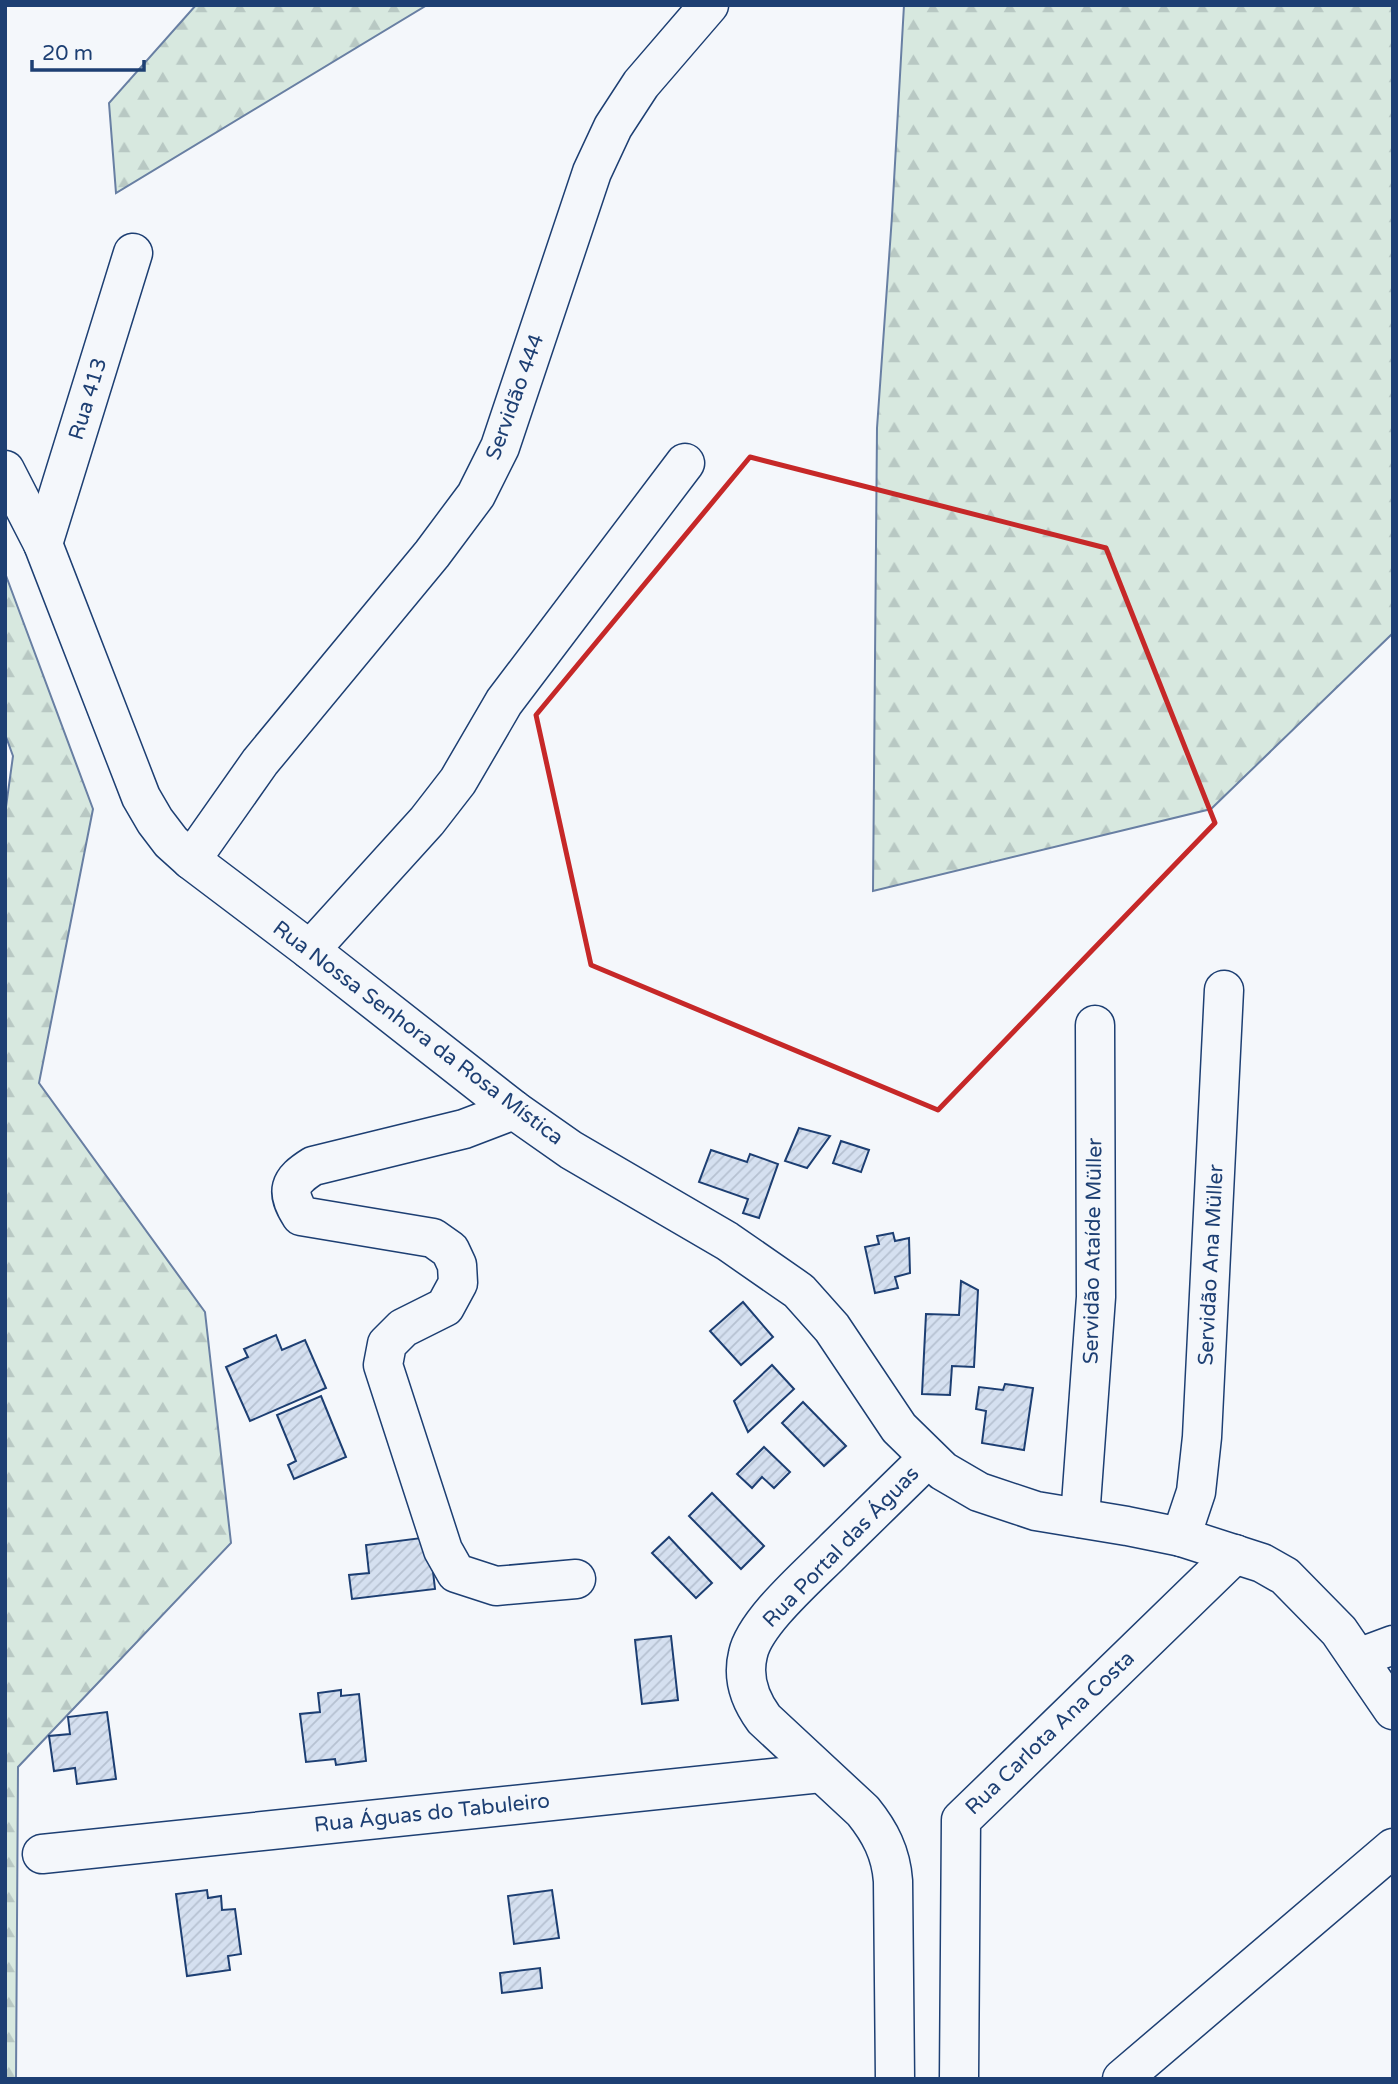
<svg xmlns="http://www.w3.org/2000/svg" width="1398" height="2084" font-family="'Varela Round',sans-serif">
<defs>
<pattern id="forest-firs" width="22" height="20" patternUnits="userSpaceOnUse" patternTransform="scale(1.75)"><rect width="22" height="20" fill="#d7e8df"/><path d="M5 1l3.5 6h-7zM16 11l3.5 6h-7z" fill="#b8c8c3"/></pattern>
<pattern id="building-hatch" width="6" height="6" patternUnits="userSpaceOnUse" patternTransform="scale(1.75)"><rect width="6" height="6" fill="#d5e0f0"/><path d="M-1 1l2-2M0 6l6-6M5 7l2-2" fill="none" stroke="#b6c1d1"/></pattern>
</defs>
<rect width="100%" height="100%" fill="#f4f7fb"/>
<!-- forest -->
<g fill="url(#forest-firs)" stroke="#687fa3" stroke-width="2">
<path d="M196,5H427L116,193L109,103Z"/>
<path d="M904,5H1393V633L1211,809L873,891L877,428L892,216Z"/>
<path d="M5,573L93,809L39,1083L205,1312L231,1543L18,1767L16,2079H5V814L13,756L5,734Z"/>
</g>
<!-- building -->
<g fill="url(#building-hatch)" stroke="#1d3f73" stroke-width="2">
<path d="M799,1128L830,1136L807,1168L785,1161Z"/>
<path d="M841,1141L869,1150L861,1172L833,1163Z"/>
<path d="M711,1150L747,1162L750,1154L778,1164L759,1218L743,1213L748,1199L699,1182Z"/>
<path d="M893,1233L895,1241L909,1238L910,1273L895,1277L898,1288L875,1293L865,1247L879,1244L877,1236Z"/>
<path d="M961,1281L978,1290L974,1367L952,1366L950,1395L922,1394L926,1314L959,1315Z"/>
<path d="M743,1302L773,1337L741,1365L710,1331Z"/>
<path d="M276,1335L282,1350L305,1340L326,1388L250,1421L226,1367L248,1357L244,1349Z"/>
<path d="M772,1365L794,1389L748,1432L734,1401Z"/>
<path d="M1005,1384L1033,1388L1024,1450L982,1443L986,1411L976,1409L979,1387L1003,1390Z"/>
<path d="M321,1396L346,1457L294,1479L288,1465L296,1461L277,1415Z"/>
<path d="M803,1402L846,1446L824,1466L782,1423Z"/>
<path d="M764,1447L790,1472L774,1488L762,1477L752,1488L737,1474Z"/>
<path d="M712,1493L764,1546L741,1569L689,1516Z"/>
<path d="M429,1537L435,1589L352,1599L349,1575L369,1573L366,1545Z"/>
<path d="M669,1537L712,1583L696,1598L652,1553Z"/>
<path d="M671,1636L678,1700L642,1704L635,1640Z"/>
<path d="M341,1690V1696L359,1694L366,1761L336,1765L335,1759L306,1762L300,1714L320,1712L318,1693Z"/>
<path d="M107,1712L116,1779L77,1784L75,1768L54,1771L49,1736L70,1734L68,1717Z"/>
<path d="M207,1890L208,1898L221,1896L222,1910L235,1909L241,1954L228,1956L230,1970L187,1976L176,1894Z"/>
<path d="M552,1890L559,1938L514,1944L508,1896Z"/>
<path d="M540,1968L542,1988L502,1993L500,1973Z"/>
</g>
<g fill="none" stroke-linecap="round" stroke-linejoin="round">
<defs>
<g id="minor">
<path d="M5,470L43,544L141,797L155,821L171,842L191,860L310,950L514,1110L571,1150L727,1241L799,1291L832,1328L899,1428L943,1471L979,1492L1036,1511L1127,1526L1181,1537L1262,1563L1285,1576L1339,1631L1393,1710"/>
<path d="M43,544L133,253"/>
<path d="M191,860L260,762L432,554L476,495L500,447L592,172L613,127L641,84L709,5"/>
<path d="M310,950L427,821L458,781L504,702L685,463"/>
<path d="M514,1110L464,1129L313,1166C289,1181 285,1191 301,1216L433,1238L450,1250L457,1265L458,1283L445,1307L403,1328L387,1344L383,1365L443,1550L456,1573L496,1586L576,1579"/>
<path d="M1080,1518L1096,1297L1095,1025"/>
<path d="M1181,1537L1196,1492L1202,1437L1224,990"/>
<path d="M1358,1658L1393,1645"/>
<path d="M42,1854L821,1773"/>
<path d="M895,2079L893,1881C891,1853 880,1832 863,1811L764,1719C750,1700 742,1678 748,1654C755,1621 812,1573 836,1548C867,1518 897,1488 928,1458"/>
<path d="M959,2079L961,1820L1235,1554"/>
<path d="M1122,2079L1393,1848"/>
</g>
</defs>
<!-- minor casing -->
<use href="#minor" stroke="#1d3f73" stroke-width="41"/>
<!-- minor -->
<use href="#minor" stroke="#f4f7fb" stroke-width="38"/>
</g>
<!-- marked area -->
<path fill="none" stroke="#c62828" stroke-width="5" stroke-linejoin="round" d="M750,457L1106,548L1215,823L938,1110L591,965L536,715Z"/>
<g text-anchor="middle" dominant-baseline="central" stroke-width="5" stroke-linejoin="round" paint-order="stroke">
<!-- street labels -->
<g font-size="21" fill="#1d3f73" stroke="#f4f7fb">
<text transform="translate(515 397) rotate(-70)">Servidão 444</text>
<text transform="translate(88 399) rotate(-73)">Rua 413</text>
<text transform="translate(418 1033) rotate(37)">Rua Nossa Senhora da Rosa Mística</text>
<text transform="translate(1093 1251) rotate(-89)">Servidão Ataíde Müller</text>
<text transform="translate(1211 1265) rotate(-87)">Servidão Ana Müller</text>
<text transform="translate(841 1547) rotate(-46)">Rua Portal das Águas</text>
<text transform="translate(1050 1733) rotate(-44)">Rua Carlota Ana Costa</text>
<text transform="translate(432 1813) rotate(-6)">Rua Águas do Tabuleiro</text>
</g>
</g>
<!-- border -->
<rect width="1398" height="2084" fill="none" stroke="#1d3f73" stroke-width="14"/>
<!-- scale -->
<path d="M32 60v10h112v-10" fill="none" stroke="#1d3f73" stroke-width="3.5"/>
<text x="42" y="60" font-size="21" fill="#1d3f73" stroke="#f4f7fb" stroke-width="5" paint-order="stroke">20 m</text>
</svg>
